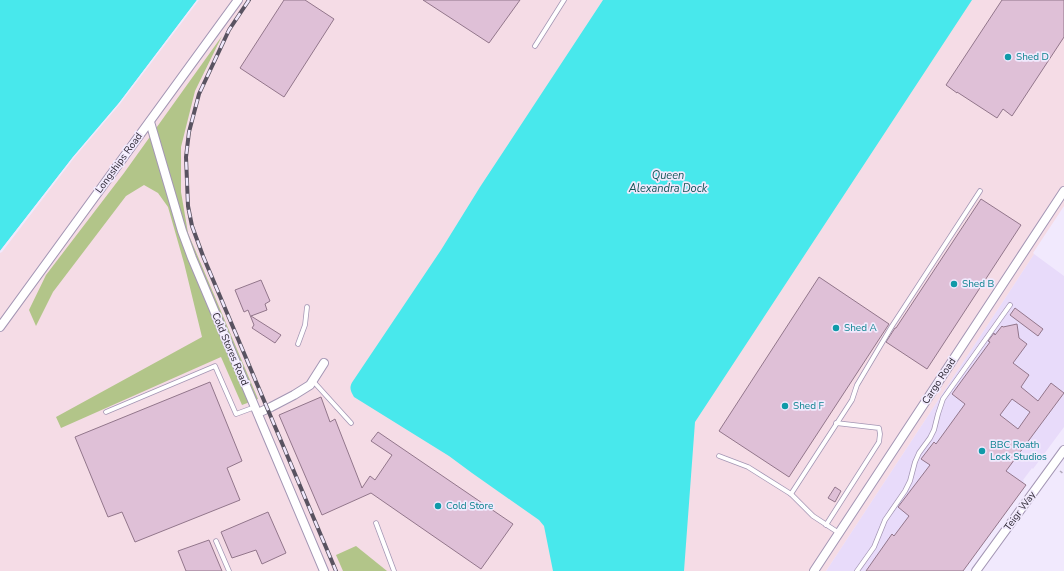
<svg xmlns="http://www.w3.org/2000/svg" width="1064" height="571" font-family="'Nunito Sans',sans-serif">
<rect width="100%" height="100%" fill="#f1e9fd"/>
<!-- built -->
<path fill="#e8dbfa" d="M1034,254L1064,276V427L1033,469L1032,468L1023,480L1024,481L1023,483L963,571H826Z"/>
<!-- industrial -->
<path fill="#f5dce6" d="M197,0H1064V206L1033,253L1034,254L826,571H0V251L73,157L119,103Z"/>
<!-- green -->
<g fill="#b2c589">
<path d="M222,36L195,91L181,147V192L188,233L258,399L242,405L221,357L61,428L56,417L202,337L184,263L168,207L158,193L144,185L126,196L53,292L36,326L29,310L46,275L124,173Z"/>
<path d="M356,546L387,571H343L336,555Z"/>
</g>
<!-- water -->
<g fill="#48e8ec">
<path d="M0,0H197L119,103L73,157L0,251Z"/>
<path d="M603,0H972L695,422L684,571H553L544,526L539,520L472,473L449,456L354,397C350,390 349,387 353,381L441,250L480,187Z"/>
</g>
<!-- pier -->
<path fill="#f1e9fd" d="M197,0H199L120,104L74,158L2,252L0,253V251L73,157L119,103Z"/>
<!-- building -->
<g fill="#dfc0d7" stroke="#92768b" fill-rule="evenodd">
<path d="M284,0H305L334,19L284,97L240,68Z"/>
<path d="M423,0H520L489,43Z"/>
<path d="M1002,0H1064V37L1012,116L1003,109L997,118L957,92V93L946,85Z"/>
<path d="M981,199L1021,225L927,369L886,342L895,328H896Z"/>
<path d="M819,277L889,324L789,477L719,431Z"/>
<path d="M261,280L270,301L265,304L267,310L251,316L281,335L275,343L252,328L254,325L248,310L244,312L235,290Z"/>
<path d="M1015,308L1043,329L1038,336L1010,315Z"/>
<path d="M1017,324L1019,338L1027,344L1013,363L1029,375L1021,387L1038,401L1051,383L1064,393L1006,471L1026,485L963,571H866L892,534L894,536L909,516L898,507L930,465L921,459L934,442L936,444L965,404L952,394L990,342L988,341L994,333L995,335L1002,326L1003,327ZM1012,399L1030,412L1018,429L1000,415Z"/>
<path d="M210,382L242,461L227,468L240,500L135,542L122,512L108,517L75,437Z"/>
<path d="M321,397L330,422L335,419L362,488L370,476L375,480L392,455L371,441L378,432L513,524L481,569L371,493L322,515L279,415Z"/>
<path d="M835,487L841,491L835,502L828,498Z"/>
<path d="M268,512L286,553L262,564L256,550L232,558L221,532Z"/>
<path d="M209,540L222,571H186L178,551Z"/>
</g>
<g fill="none" stroke-linecap="round" stroke-linejoin="round">
<defs>
<g id="lane">
<path d="M535,46L564,0"/>
<path d="M298,344L305,325L307,307"/>
<path d="M313,381L351,423"/>
<path d="M106,412L215,366L236,414L255,407"/>
<path d="M719,456L748,467L791,494L813,516L839,533"/>
<path d="M791,494L852,400L857,385L892,326L980,191"/>
<path d="M376,523L394,571"/>
<path d="M826,525L879,442L880,434L879,428L836,423"/>
<path d="M216,541L229,571"/>
<path d="M857,571L874,547L885,520L905,491L910,481L915,462L919,453L930,438L934,430L938,414L943,399L1010,305"/>
</g>
<g id="street">
<path d="M150,122L182,231L192,258L324,571"/>
<path d="M0,327L238,0"/>
<path d="M258,413L271,407L294,395L310,385L324,363"/>
<path d="M814,571L1064,191"/>
<path d="M976,571L1064,450"/>
</g>
</defs>
<!-- lane casing -->
<use href="#lane" stroke="#a396b4" stroke-width="5.5"/>
<!-- street casing -->
<use href="#street" stroke="#a396b4" stroke-width="10"/>
<!-- path -->
<path stroke="#b0a9ba" stroke-width="1.5" stroke-dasharray="3 2" stroke-linecap="butt" d="M1060,471L1064,474"/>
<!-- lane -->
<use href="#lane" stroke="#fff" stroke-width="4"/>
<!-- street -->
<use href="#street" stroke="#fff" stroke-width="8"/>
<defs>
<path id="rail" d="M249,0L229,30L199,94L189,132L186,157L188,206L192,226L203,256L336,571"/>
</defs>
<!-- rail casing -->
<use href="#rail" stroke="#595361" stroke-width="4"/>
<!-- rail -->
<use href="#rail" stroke="#f1e9fd" stroke-width="2.5" stroke-dasharray="8" stroke-linecap="butt"/>
</g>
<!-- markers -->
<g fill="#0f9aa8" stroke="#f1e9fd" stroke-width="1.5">
<circle cx="1008" cy="57" r="4"/>
<circle cx="954" cy="284" r="4"/>
<circle cx="836" cy="328" r="4"/>
<circle cx="785" cy="406" r="4"/>
<circle cx="982" cy="451" r="4"/>
<circle cx="438" cy="506" r="4"/>
</g>
<g text-anchor="middle" dominant-baseline="central" stroke-width="3.5" stroke-linejoin="round" paint-order="stroke">
<!-- culture labels -->
<g font-size="10" fill="#0d838f" stroke="#f1e9fd" text-anchor="start">
<text x="1016" y="57">Shed D</text>
<text x="962" y="284">Shed B</text>
<text x="844" y="328">Shed A</text>
<text x="793" y="406">Shed F</text>
<text x="990" y="445">BBC Roath<tspan x="990" dy="12">Lock Studios</tspan></text>
<text x="446" y="506">Cold Store</text>
</g>
<!-- street labels -->
<g font-size="10" fill="#2c2733" stroke="#f1e9fd">
<text transform="translate(119 163) rotate(-54)">Longships Road</text>
<text transform="translate(230 349) rotate(67)">Cold Stores Road</text>
<text transform="translate(939 381) rotate(-57)">Cargo Road</text>
<text transform="translate(1020 511) rotate(-54)">Teigr Way</text>
</g>
<!-- water labels -->
<g font-size="11" font-style="italic" fill="#145658" stroke="#f1e9fd">
<text x="668" y="175">Queen<tspan x="668" dy="13">Alexandra Dock</tspan></text>
</g>
</g>
</svg>
